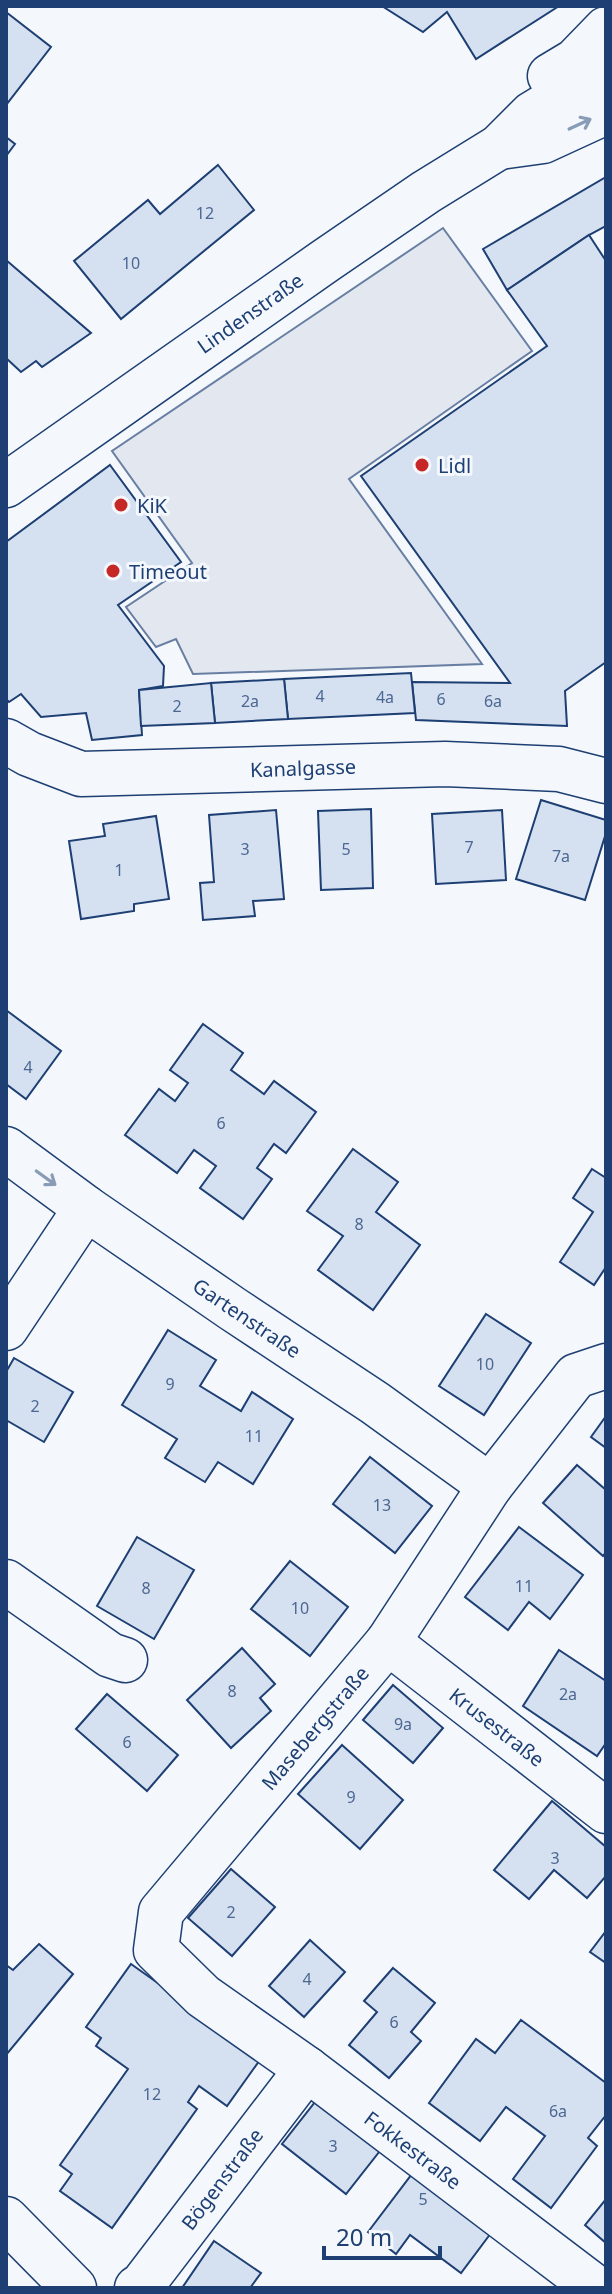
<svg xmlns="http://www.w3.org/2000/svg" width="612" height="2294" font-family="'Noto Sans',sans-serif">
<rect width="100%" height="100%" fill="#f4f7fb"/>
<!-- parking -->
<path fill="#e3e8f0" stroke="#687fa3" stroke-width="2" d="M443,228L532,351L349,479L482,664L193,674L176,639L156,647L126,607L192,563L112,451Z"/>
<!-- building -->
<g fill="#d5e0f0" stroke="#1d3f73" stroke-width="2">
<path d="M382,6H559L476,59L447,12L423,32Z"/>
<path d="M6,12L51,47L6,105Z"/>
<path d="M6,137L15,144L6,156Z"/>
<path d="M218,165L254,210L121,319L74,261L148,200L160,214Z"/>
<path d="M606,177V226L589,235L507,290L483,249Z"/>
<path d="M589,235L606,261V662L565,691L567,726L416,720L412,682L510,683L361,476L547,346L507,290Z"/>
<path d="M6,260L91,333L42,367L36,361L21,372L6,358Z"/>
<path d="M110,465L181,562L118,605L164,666L163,686L139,690L142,735L92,740L86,713L41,717L21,694L9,702L6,699V542Z"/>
<path d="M411,673L415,713L288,719L284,679Z"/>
<path d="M284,679L288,719L215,723L211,683Z"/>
<path d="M211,683L215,723L141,726L139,690Z"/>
<path d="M541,800L606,820V833L585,900L516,879Z"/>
<path d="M371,809L373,888L321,890L318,811Z"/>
<path d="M276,810L284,899L253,901L255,916L203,920L200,883L214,882L209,815Z"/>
<path d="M502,810L506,880L436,884L432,814Z"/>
<path d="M156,816L169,899L134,904V911L81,919L69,841L105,836L103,824Z"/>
<path d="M6,1010L61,1051L26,1099L6,1084Z"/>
<path d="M203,1024L243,1053L231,1070L264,1094L274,1081L316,1112L286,1153L274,1144L257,1168L272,1179L243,1219L200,1188L216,1166L194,1150L177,1173L125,1135L159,1089L175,1101L188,1083L170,1070Z"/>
<path d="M353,1149L398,1182L376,1212L420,1245L373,1310L318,1270L343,1236L307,1211Z"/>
<path d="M592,1169L606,1178V1267L594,1285L560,1262L593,1212L573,1198Z"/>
<path d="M486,1314L531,1343L484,1415L439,1386Z"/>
<path d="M168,1330L216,1360L200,1386L241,1411L252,1392L293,1419L253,1484L218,1462L205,1482L165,1458L177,1439L122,1405Z"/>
<path d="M14,1358L73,1392L44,1442L6,1420V1372Z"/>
<path d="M606,1416V1448L591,1437Z"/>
<path d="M370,1457L432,1506L395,1553L333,1504Z"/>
<path d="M577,1465L606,1490V1552L603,1556L543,1503Z"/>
<path d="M519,1527L583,1575L550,1619L529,1602L508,1630L465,1597Z"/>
<path d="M137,1537L194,1570L154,1639L97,1606Z"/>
<path d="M290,1561L348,1607L310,1656L251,1609Z"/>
<path d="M242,1648L275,1684L260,1698L271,1711L231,1748L187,1700Z"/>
<path d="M559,1650L606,1681V1743L597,1756L523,1706Z"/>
<path d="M393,1685L443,1728L413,1763L363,1720Z"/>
<path d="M107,1694L178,1755L147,1791L76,1729Z"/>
<path d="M342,1745L403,1800L360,1849L298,1794Z"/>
<path d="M552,1801L606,1847V1876L587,1898L554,1870L529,1899L494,1870Z"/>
<path d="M231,1869L275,1907L232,1956L188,1918Z"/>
<path d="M606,1931V1963L590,1952Z"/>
<path d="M310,1940L345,1972L304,2017L269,1986Z"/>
<path d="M39,1944L73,1974L6,2055V1965L13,1970Z"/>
<path d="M131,1964L262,2057L227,2106L199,2086L188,2102L197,2109L112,2228L60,2191L72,2174L60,2165L128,2069L96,2046L101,2038L86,2027Z"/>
<path d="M393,1968L435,2003L411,2032L421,2041L389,2078L349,2045L377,2012L364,2001Z"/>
<path d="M521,2020L606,2083V2115L588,2138L597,2146L551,2208L513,2179L545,2136L506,2107L480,2141L429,2103L476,2039L495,2053Z"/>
<path d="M319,2097L383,2147L346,2194L282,2144Z"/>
<path d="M415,2170L494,2229L461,2273L410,2235L396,2254L368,2232Z"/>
<path d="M606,2199V2243L585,2225Z"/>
<path d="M214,2241L261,2273L250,2288H182Z"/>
</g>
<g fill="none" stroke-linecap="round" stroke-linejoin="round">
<defs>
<g id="minor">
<path d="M6,741L29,754L81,774L445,764L559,769L606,781"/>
<path d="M6,1149L86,1208L233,1309L375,1403L490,1486"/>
<path d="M6,1328L86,1208"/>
<path d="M6,1582L110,1655L125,1660"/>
<path d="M388,1642L606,1811"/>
<path d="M6,2219L74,2288"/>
<path d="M137,2288L142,2285L307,2069"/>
<path d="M596,2288L307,2069L203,1996L156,1950L161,1912L388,1642L490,1486L576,1376L606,1366"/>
</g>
<g id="major">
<path d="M550,76L575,61L606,29"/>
<path d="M499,147L543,141L606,112"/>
<path d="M6,485L325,261L426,192L499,147L532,114L606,69"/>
</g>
</defs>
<!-- minor casing -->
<use href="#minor" stroke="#1d3f73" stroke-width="47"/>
<!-- major casing -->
<use href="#major" stroke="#1d3f73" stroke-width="47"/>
<!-- minor -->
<use href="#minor" stroke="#f4f7fb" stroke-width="44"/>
<!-- major -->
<use href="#major" stroke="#f4f7fb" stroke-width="44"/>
</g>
<!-- one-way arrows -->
<defs><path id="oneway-shaft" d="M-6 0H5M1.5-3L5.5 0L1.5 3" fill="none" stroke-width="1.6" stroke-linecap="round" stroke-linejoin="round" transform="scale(2)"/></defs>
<g stroke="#889bb7">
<use href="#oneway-shaft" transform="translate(580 124) rotate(-25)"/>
<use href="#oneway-shaft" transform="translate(46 1178) rotate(36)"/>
</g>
<!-- markers -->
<g fill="#c62828" stroke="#f4f7fb" stroke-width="3">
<circle cx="422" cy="465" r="8"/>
<circle cx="121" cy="505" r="8"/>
<circle cx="113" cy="571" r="8"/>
</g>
<g text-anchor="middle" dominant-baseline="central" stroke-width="6" stroke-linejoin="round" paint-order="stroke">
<!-- number labels -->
<g font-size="16" fill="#4b6792">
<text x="205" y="213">12</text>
<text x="131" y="263">10</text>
<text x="320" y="696">4</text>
<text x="385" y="697">4a</text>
<text x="441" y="699">6</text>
<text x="250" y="701">2a</text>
<text x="493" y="701">6a</text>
<text x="177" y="706">2</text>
<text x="469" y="847">7</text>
<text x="245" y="849">3</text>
<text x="346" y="849">5</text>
<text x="561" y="856">7a</text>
<text x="119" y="870">1</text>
<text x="28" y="1067">4</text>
<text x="221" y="1123">6</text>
<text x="359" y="1224">8</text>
<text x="485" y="1364">10</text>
<text x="170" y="1384">9</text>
<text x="35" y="1406">2</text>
<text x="254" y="1436">11</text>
<text x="382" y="1505">13</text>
<text x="524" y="1586">11</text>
<text x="146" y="1588">8</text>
<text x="300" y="1608">10</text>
<text x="232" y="1691">8</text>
<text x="568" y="1694">2a</text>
<text x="403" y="1724">9a</text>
<text x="127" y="1742">6</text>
<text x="351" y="1797">9</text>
<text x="555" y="1858">3</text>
<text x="231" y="1912">2</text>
<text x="307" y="1979">4</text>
<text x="394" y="2022">6</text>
<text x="152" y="2094">12</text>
<text x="558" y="2111">6a</text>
<text x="333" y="2146">3</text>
<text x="423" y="2199">5</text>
</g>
<!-- street labels -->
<g font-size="20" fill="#1d3f73" stroke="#f4f7fb">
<text transform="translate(250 313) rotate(-35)">Lindenstraße</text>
<text transform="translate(303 768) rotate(-2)">Kanalgasse</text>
<text transform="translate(247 1318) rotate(34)">Gartenstraße</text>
<text transform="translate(497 1727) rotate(38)">Krusestraße</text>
<text transform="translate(315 1728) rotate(-50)">Masebergstraße</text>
<text transform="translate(413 2150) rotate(37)">Fokkestraße</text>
<text transform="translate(222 2179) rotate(-53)">Bögenstraße</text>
</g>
<!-- poi labels -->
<g font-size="20" fill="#1d3f73" stroke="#f4f7fb" text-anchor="start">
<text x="438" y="465">Lidl</text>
<text x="137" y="505">KiK</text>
<text x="129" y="571">Timeout</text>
</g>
</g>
<!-- border -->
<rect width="612" height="2294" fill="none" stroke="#1d3f73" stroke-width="16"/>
<!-- scale -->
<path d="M324 2246v12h116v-12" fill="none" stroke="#1d3f73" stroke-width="4"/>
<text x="336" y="2246" font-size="24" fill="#1d3f73" stroke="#f4f7fb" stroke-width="6" paint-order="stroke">20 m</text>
</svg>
